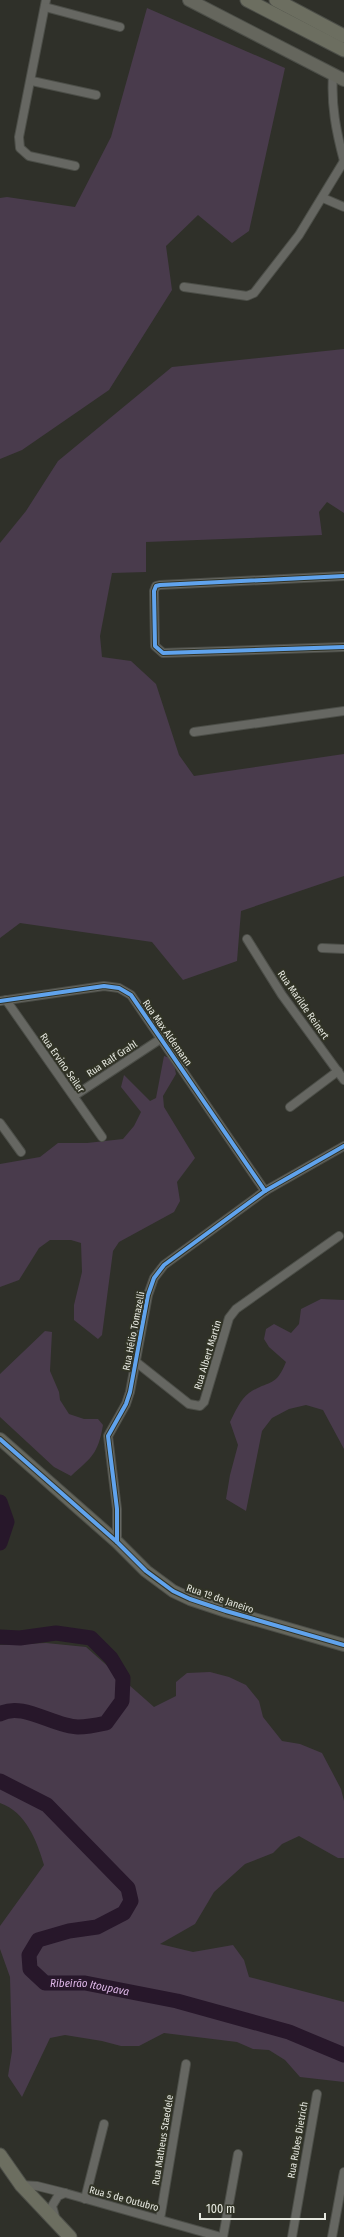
<svg xmlns="http://www.w3.org/2000/svg" width="344" height="2237" font-family="'Fira Sans Condensed',sans-serif">
<rect width="100%" height="100%" fill="#2f3029"/>
<!-- green -->
<g fill="#493b4c">
<path d="M147,8L285,68L249,231L232,243L198,215L166,246L172,290L109,390L22,450L0,459V198L7,197L75,207L111,137Z"/>
<path d="M344,349V513L327,502L319,512L322,535L146,542V572L112,573L100,636L102,657L131,661L156,684L179,755L194,776L344,754V876L241,911L237,961L183,980L152,942L20,923L0,938V543L26,511L58,461L172,367Z"/>
<path d="M164,1056L173,1059L176,1074L163,1096L164,1107L195,1158L177,1182L180,1201L174,1212L119,1242L113,1251L102,1335L98,1339L74,1320V1305L82,1272L81,1243L71,1240H50L39,1248L19,1280L0,1287V1164L40,1157L58,1143H87L123,1139L134,1126L141,1112L121,1087L124,1075L150,1101L156,1098Z"/>
<path d="M321,1299L344,1300V1449L323,1410L306,1405L289,1409L272,1418L262,1431L246,1511L226,1499L230,1475L238,1445L230,1422C235,1412 240,1400 249,1393C268,1380 276,1388 286,1362L269,1347L264,1339L266,1329L274,1324L291,1333L299,1324L301,1309Z"/>
<path d="M45,1331L52,1332L50,1371L59,1392L60,1400L69,1414L84,1419H98L103,1425C98,1454 92,1457 71,1476L54,1467L0,1417V1374Z"/>
<path d="M46,1643L86,1647L154,1707L176,1696V1682L187,1673L210,1672L229,1677L246,1685L259,1701L263,1717L282,1741L300,1744L322,1753L341,1789L344,1801V1858H338L299,1836L282,1844L273,1853L245,1864L214,1892L195,1924L160,1944L193,1952L233,1945L244,1960L249,1977L344,2002V2082L300,2077L285,2060L269,2050L253,2049L237,2042L164,2033L139,2046H121L102,2041L65,2035L50,2038L22,2097L8,2076L12,2051L10,1977L0,1949V1926L44,1865C37,1841 26,1812 0,1803V1645Z"/>
</g>
<g fill="none" stroke-linecap="round" stroke-linejoin="round">
<!-- river -->
<g stroke="#27172a" stroke-width="15">
<path d="M0,1502L7,1522L0,1543"/>
<path d="M0,1637L20,1638L56,1633L91,1638L111,1658L123,1678L122,1701L106,1723C97,1725 87,1727 78,1727C54,1727 22,1701 0,1714"/>
<path id="s1" d="M0,1781L47,1805L128,1888L131,1901L124,1913L97,1927L69,1931L38,1940L29,1955L30,1969L45,1983H85L177,2001L289,2032L344,2055"/>
</g>
<defs>
<g id="street">
<path d="M46,0L19,137L20,148L29,156L75,166"/>
<path d="M45,7L120,27"/>
<path d="M333,75C331,105 336,131 344,161"/>
<path d="M32,81L96,95"/>
<path d="M323,198L344,207"/>
<path d="M184,287L247,296L254,293L299,235L344,161"/>
<path d="M344,576L160,585L156,586L154,591L155,646L163,653L344,647"/>
<path d="M194,732L344,711"/>
<path d="M247,939L282,995L344,1080"/>
<path d="M322,948L344,949"/>
<path d="M6,1000L102,1137"/>
<path d="M0,1001L104,986L119,988L131,995L265,1191"/>
<path d="M74,1096L162,1038"/>
<path d="M290,1107L338,1071"/>
<path d="M0,1123L21,1152"/>
<path d="M136,1362L189,1404L200,1406L204,1402L229,1318L236,1309L339,1236"/>
<path d="M117,1542V1509L108,1436L126,1404L130,1392L148,1295L154,1278L164,1265L265,1191L344,1146"/>
<path d="M21,2185L37,2186L65,2193L221,2237"/>
<path d="M85,2199L104,2124"/>
<path d="M160,2219L186,2064"/>
<path d="M56,2220L52,2206L58,2196L65,2193"/>
<path d="M223,2237L238,2154"/>
<path d="M292,2237L317,2094"/>
<path d="M332,2237L344,2172"/>
</g>
<g id="secondary">
<path d="M189,0L344,80"/>
<path d="M0,1439L117,1542L146,1571L173,1591L190,1599L226,1611L344,1645"/>
</g>
<g id="primary">
<path d="M247,0L344,50"/>
<path d="M276,0L344,36"/>
<path d="M0,2155L21,2185L70,2237"/>
</g>
</defs>
<!-- street casing -->
<use href="#street" stroke="#4c4e48" stroke-width="10"/>
<!-- secondary casing -->
<use href="#secondary" stroke="#4c4e48" stroke-width="14"/>
<!-- primary casing -->
<use href="#primary" stroke="#4c4e48" stroke-width="15"/>
<!-- street -->
<use href="#street" stroke="#666762" stroke-width="8"/>
<!-- secondary -->
<use href="#secondary" stroke="#65665d" stroke-width="12"/>
<!-- primary -->
<use href="#primary" stroke="#6c6e60" stroke-width="13"/>
<defs>
<g id="cycleway">
<path d="M344,576L160,585L156,586L154,591L155,646L163,653L344,647"/>
<path d="M0,1001L104,986L119,988L131,995L265,1191"/>
<path d="M0,1439L117,1542L146,1571L173,1591L190,1599L226,1611L344,1645"/>
<path d="M117,1542V1509L108,1436L126,1404L130,1392L148,1295L154,1278L164,1265L265,1191L344,1146"/>
</g>
</defs>
<!-- cycleway casing -->
<use href="#cycleway" stroke="#313326" stroke-width="6"/>
<!-- cycleway -->
<use href="#cycleway" stroke="#60a3ed" stroke-width="4"/>
</g>
<g text-anchor="middle" dominant-baseline="central" stroke-width="4" stroke-linejoin="round" paint-order="stroke">
<!-- street labels -->
<g font-size="10" fill="#e6e8e0" stroke="#313326">
<text transform="translate(303 1005) rotate(55)">Rua Marilde Reinert</text>
<text transform="translate(167 1033) rotate(55)">Rua Max Aldemann</text>
<text transform="translate(112 1059) rotate(-33)">Rua Ralf Grahl</text>
<text transform="translate(62 1063) rotate(55)">Rua Ervino Seiler</text>
<text transform="translate(134 1331) rotate(-79)">Rua Hélio Tomazelli</text>
<text transform="translate(208 1355) rotate(-73)">Rua Albert Martin</text>
<text transform="translate(220 1599) rotate(19)">Rua 1º de Janeiro</text>
<text transform="translate(163 2140) rotate(-81)">Rua Matheus Staedele</text>
<text transform="translate(298 2140) rotate(-80)">Rua Rubes Dietrich</text>
<text transform="translate(124 2199) rotate(15)">Rua 5 de Outubro</text>
</g>
<!-- water labels -->
<g font-size="11" font-style="italic" fill="#dcb5e6" stroke="#313326">
<text stroke="none"><textPath href="#s1" startOffset="384">Ribeirão Itoupava</textPath></text>
</g>
</g>
<!-- scale -->
<path d="M200 2213v6h125v-6" fill="none" stroke="#e6e8e0" stroke-width="2"/>
<text x="206" y="2213" font-size="12" fill="#e6e8e0" stroke="#313326" stroke-width="3" paint-order="stroke">100 m</text>
</svg>
